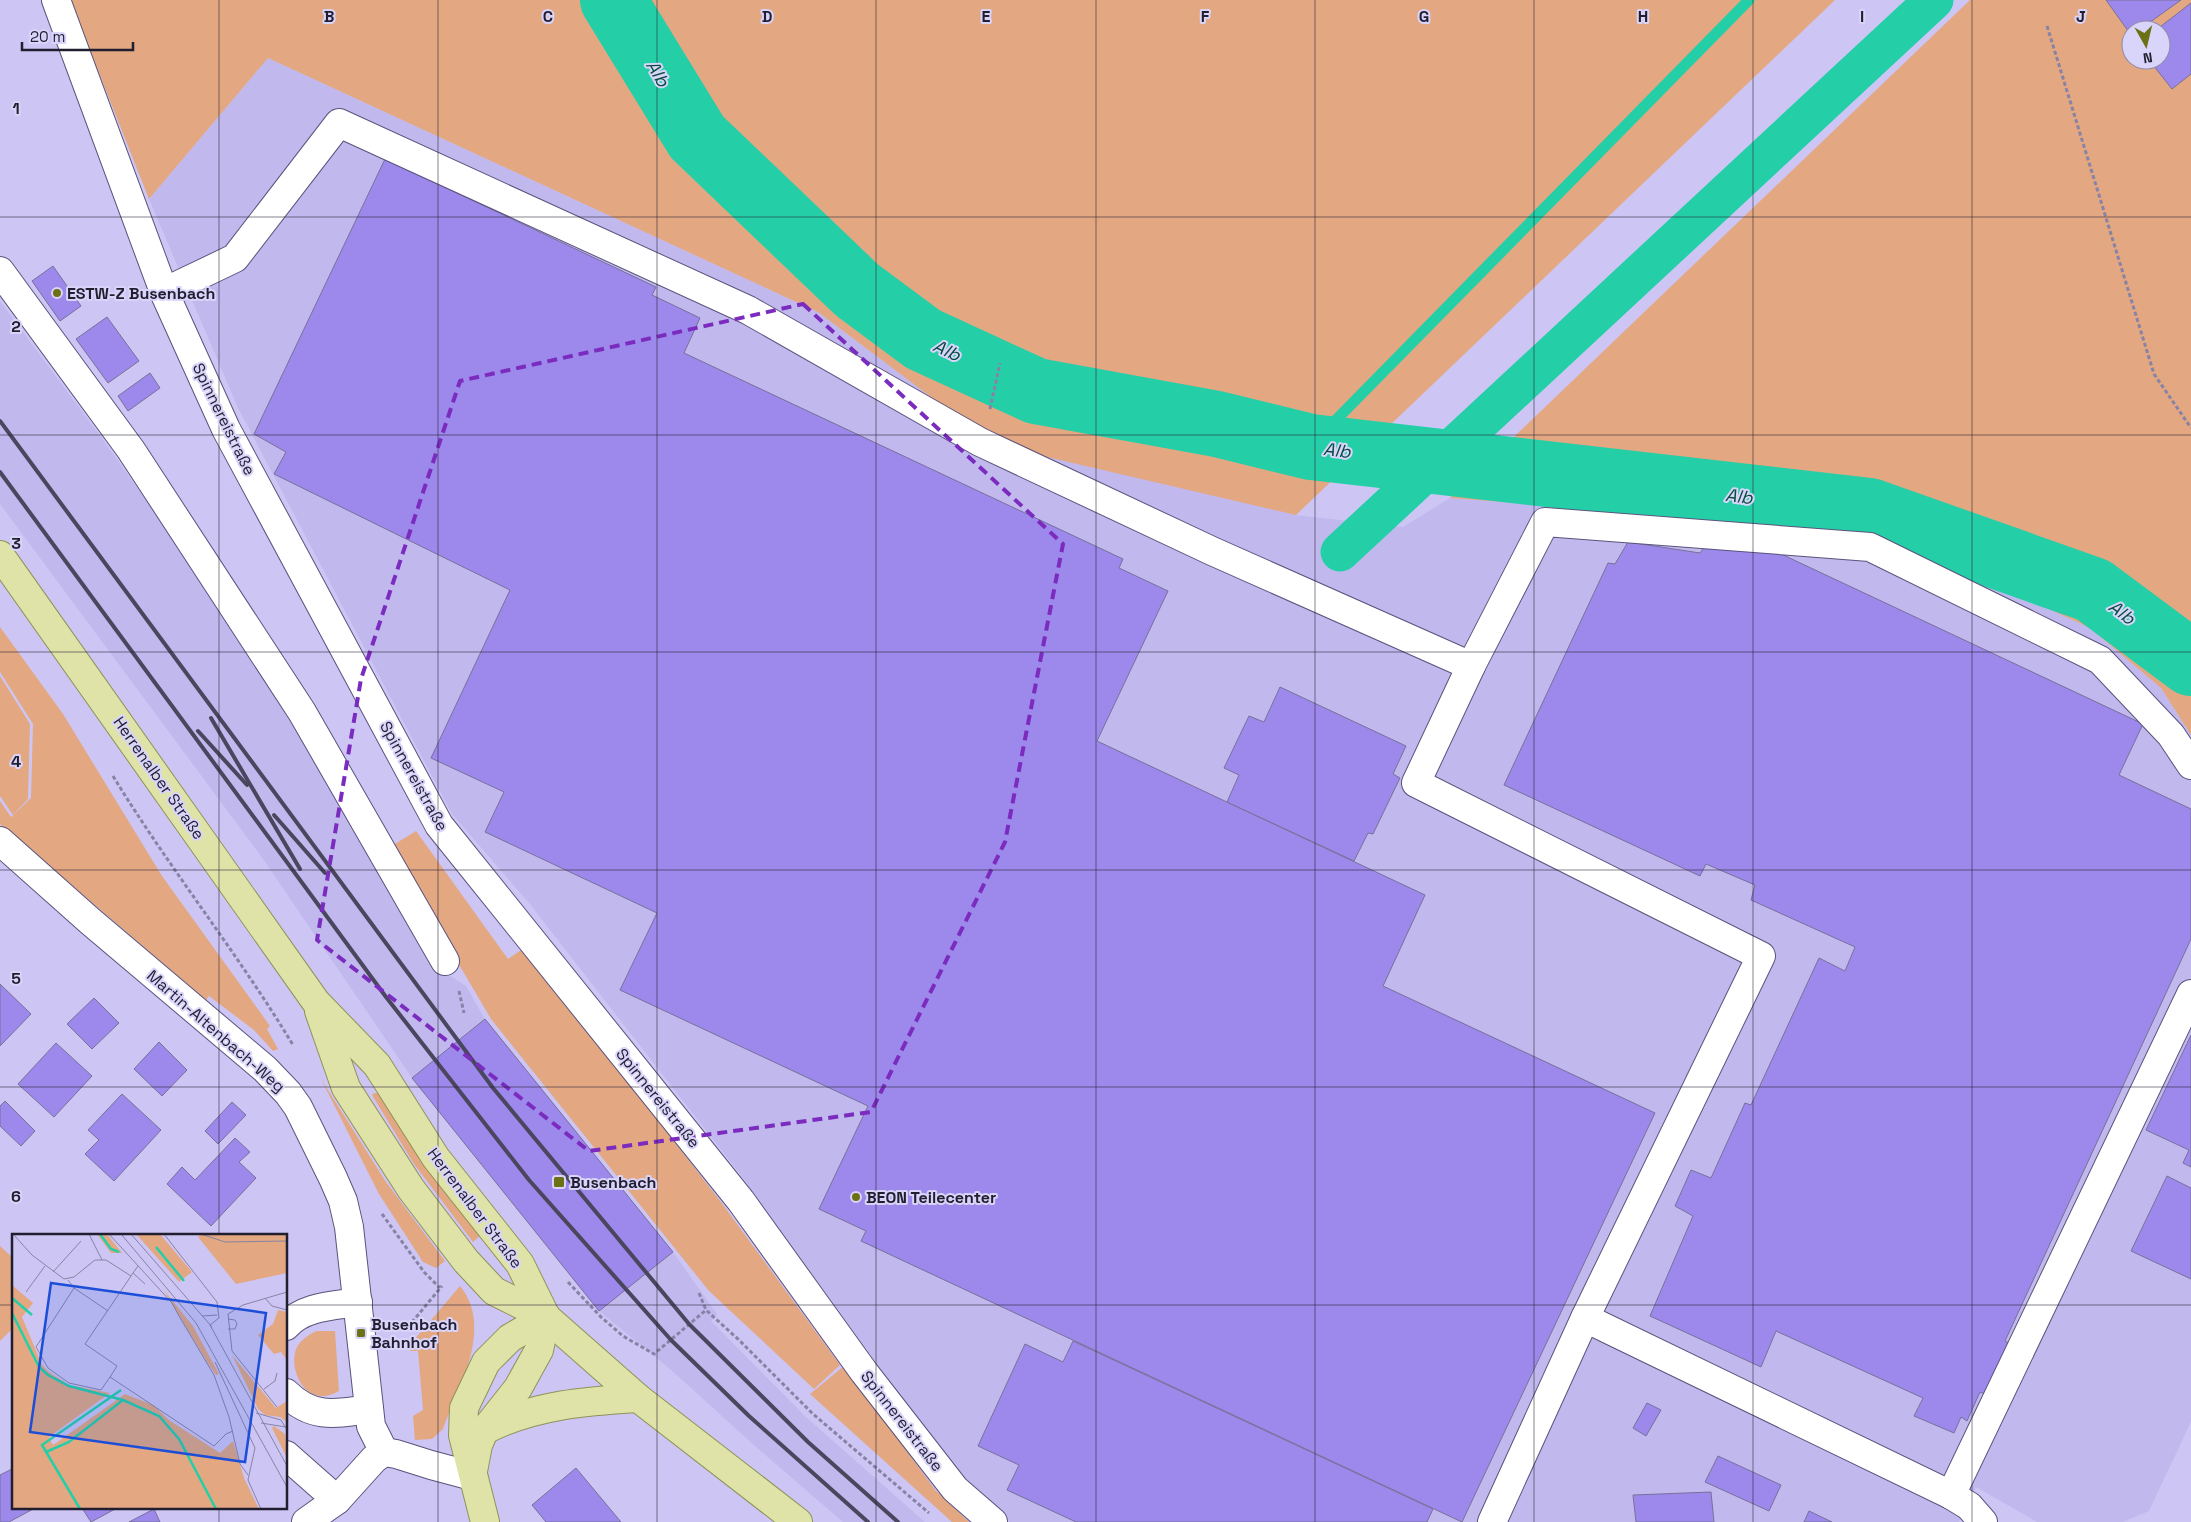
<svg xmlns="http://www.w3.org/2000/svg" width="2191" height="1522" font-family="'Space Grotesk',sans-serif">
<rect width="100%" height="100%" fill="#cdc6f4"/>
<!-- built -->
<g fill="#c1b9ee">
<path d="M268,58L818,312L984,437L1296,515L1403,527L1450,498L1873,528L2090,628L2161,688L2191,735V1422L2149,1511L2123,1522H2037L1976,1487L1959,1522H1010L964,1484L743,1178L529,903L452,814L238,408L149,199Z"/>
<path d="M0,301L101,437L239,631L434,965L466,986L485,1019L673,1252L717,1314L711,1321L806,1417L925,1522H843L756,1447L670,1369L599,1311L412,1078L263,859L0,504Z"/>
</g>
<!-- green -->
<g fill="#e3a782" fill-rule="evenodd">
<path d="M70,0H1835L1296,515L1000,446L984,437L818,312L268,58L149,199Z"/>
<path d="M1970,0H2191V735L2161,688L2090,628L1873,528L1450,498ZM2131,30H2161V60H2131Z"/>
<path d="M0,627L63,714L162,876L270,1026L267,1029L278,1049L273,1051L254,1030L209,996L206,1000L0,824V801L11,817L31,798L33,724L0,672Z"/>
<path d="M0,676L30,724L28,799L13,815L0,796Z"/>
<path d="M416,831L508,959L524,948L721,1202L840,1365L814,1389L709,1291L491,1019L390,847Z"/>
<path d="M321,1079L386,1182L445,1261L436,1268L423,1262L379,1194Z"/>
<path d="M374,1093H379L482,1234L473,1242L414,1164L372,1095Z"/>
<path d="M0,1246L14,1259V1327L0,1341Z"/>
<path d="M460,1286C494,1328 459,1386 443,1429L432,1439L415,1440L413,1416L423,1410L418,1351H410L409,1346Z"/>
<path d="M316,1331H335L339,1391C335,1393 329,1396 324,1396C303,1398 291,1371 295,1353C297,1342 307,1336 316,1331Z"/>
<path d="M844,1366L936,1491L969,1522H952L810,1394Z"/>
</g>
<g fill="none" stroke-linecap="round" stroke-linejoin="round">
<!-- stream -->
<path stroke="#24cfa8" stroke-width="11" d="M1311,447L1330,426L1749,0"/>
<!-- canal -->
<path stroke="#24cfa8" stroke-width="39" d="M1340,552L1934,0"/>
<!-- river -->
<path stroke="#24cfa8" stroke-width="66" d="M613,0L697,137L857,290L923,339L1036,391L1217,424L1311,447L1870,511L2093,590L2191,663"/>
</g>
<!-- building -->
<g fill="#9d89eb" stroke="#77709a">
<path d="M2106,0H2181L2139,30H2131V35Z"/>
<path d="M2191,3V74L2172,89L2149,60H2161V30H2156Z"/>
<path d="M385,159L656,287L652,295L700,318L684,353L1123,559L1119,568L1168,591L1097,741L1425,895L1383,986L1655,1113L1462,1522L861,1241L866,1231L819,1209L868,1106L620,990L657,913L485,832L504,792L431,758L510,590L274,474L286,452L254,434Z"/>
<path d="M53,266L81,306L60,321L32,281Z"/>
<path d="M107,317L139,361L108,383L76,339Z"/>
<path d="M150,373L160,388L128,411L118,396Z"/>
<path d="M1628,542L1700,553L1705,546L1779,553L2143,724L2119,775L2191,809V939L2005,1341L2015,1346L1991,1397L1980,1392L1967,1421L1961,1417L1954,1433L1914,1416L1923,1398L1776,1331L1761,1367L1650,1316L1693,1216L1675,1206L1691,1170L1711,1178L1745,1103L1751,1105L1819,958L1845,971L1855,947L1751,900L1755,885L1706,864L1700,876L1504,785L1608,563L1615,564Z"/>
<path d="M1280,687L1406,746L1393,774L1400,778L1373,834L1368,833L1354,861L1227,802L1239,775L1224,768L1249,716L1264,722Z"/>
<path d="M0,984L31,1014L0,1046Z"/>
<path d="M94,998L119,1023L92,1049L67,1024Z"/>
<path d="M485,1019L673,1252L599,1311L412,1078Z"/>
<path d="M2191,1035V1167L2183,1163L2189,1150L2146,1130Z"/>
<path d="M159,1042L187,1070L162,1096L134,1069Z"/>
<path d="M56,1043L92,1076L54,1117L18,1084Z"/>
<path d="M122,1094L161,1130L114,1181L85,1154L99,1140L88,1130Z"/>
<path d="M5,1101L35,1131L21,1146L0,1126V1106Z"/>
<path d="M232,1102L246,1115L218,1144L205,1131Z"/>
<path d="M235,1138L250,1152L239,1162L256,1178L211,1226L167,1184L182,1167L195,1180Z"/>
<path d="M2167,1176L2191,1188V1279L2131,1251Z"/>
<path d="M1073,1341L1433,1509L1427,1522H1076L1007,1490L1019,1465L978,1446L1025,1344L1063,1362Z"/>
<path d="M1647,1403L1661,1410L1646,1436L1633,1428Z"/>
<path d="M1718,1456L1781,1485L1769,1511L1705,1482Z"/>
<path d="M14,1468V1508H35L9,1522H0V1475Z"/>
<path d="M576,1468L621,1522H546L532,1505Z"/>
<path d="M1711,1492L1714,1522H1636L1633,1495Z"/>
<path d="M82,1508H117L91,1522Z"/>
<path d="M154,1509L160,1522H129Z"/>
<path d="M1809,1511L1832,1522H1804Z"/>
</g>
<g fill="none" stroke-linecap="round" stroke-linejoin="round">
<defs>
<g id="minor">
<path d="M56,0L164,292L226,429L439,825L741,1201L864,1372L955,1489L993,1522"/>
<path d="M0,271L131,450L302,712L445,961"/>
<path d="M164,292L235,258L339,123L748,310L980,442L1212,551L1471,666L1416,783L1761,956L1585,1318L1492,1522"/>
<path d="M1471,666L1545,522L1870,547L2100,660L2171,735L2191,765"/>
<path d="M0,841L90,921L265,1069L288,1093L298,1107L333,1178L343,1201L349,1227L371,1426L384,1452"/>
<path d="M1585,1318L1951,1495L1969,1506L1983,1522"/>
<path d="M286,1326C303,1306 334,1306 358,1302"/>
<path d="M286,1393C312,1419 335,1414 369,1409"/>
<path d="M286,1455L337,1500"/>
<path d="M1951,1495L2191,994"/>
<path d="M306,1522L337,1500L374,1459L384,1452L396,1454L431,1465L472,1476"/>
</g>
<g id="major">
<path d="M0,555L316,1002L377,1065L436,1158L520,1264L546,1317"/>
<path d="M319,1011L346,1088L411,1189L466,1261L494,1291L546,1317L638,1398L798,1522"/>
<path d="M487,1429C534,1405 587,1401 638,1398"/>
<path d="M473,1471L478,1445L484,1431L518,1388L539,1350L546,1317"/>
<path d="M485,1522L463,1435L464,1408L486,1362L510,1338L546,1317"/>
</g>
</defs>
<!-- minor casing -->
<use href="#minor" stroke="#5a537c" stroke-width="30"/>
<!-- major casing -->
<use href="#major" stroke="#8f9258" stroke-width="30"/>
<!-- path -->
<g stroke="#8883a5" stroke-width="3" stroke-dasharray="4 2.5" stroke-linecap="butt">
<path d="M2047,26L2154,374L2191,428"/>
<path d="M990,409L1000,363"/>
<path d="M113,776C169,868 237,952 293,1045"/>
<path d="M459,991L464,1013"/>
<path d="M382,1214L424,1272L440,1288"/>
<path d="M568,1282L601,1317L623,1336L654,1354L706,1310"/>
<path d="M699,1293L706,1310L739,1340L813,1414L929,1513"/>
<path d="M393,1328L413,1321L442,1286"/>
</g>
<!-- minor -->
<use href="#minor" stroke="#fff" stroke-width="28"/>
<!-- major -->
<use href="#major" stroke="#dfe3a8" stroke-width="28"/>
<!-- rail -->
<g stroke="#4a465e" stroke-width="4">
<path d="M0,421L493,1088L689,1324L808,1442L898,1522"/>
<path d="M0,472L386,997L529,1180L671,1340L749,1416L868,1522"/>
<path d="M211,718L300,869"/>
<path d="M198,731L247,785"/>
<path d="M274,815L325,873"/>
</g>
</g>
<!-- marked area -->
<path fill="none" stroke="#7b2cbf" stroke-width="4" stroke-dasharray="10 6" stroke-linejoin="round" d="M803,304L1063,544L1005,842L871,1112L589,1151L317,940L361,679L460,381Z"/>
<!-- grid -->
<path fill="none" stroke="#211e2f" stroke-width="1" stroke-opacity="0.55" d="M219,0V1236M438,0V1522M657,0V1522M876,0V1522M1096,0V1522M1315,0V1522M1534,0V1522M1753,0V1522M1972,0V1522M0,217H2191M0,435H2191M0,652H2191M0,870H2191M0,1087H2191M0,1305H14M286,1305H2191M219,1508V1522"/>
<!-- markers -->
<g fill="#6d7116" stroke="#d9d4fa" stroke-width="2">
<circle cx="57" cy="293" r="5"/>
<rect x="553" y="1176" width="12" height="12" rx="2.5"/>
<circle cx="856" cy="1197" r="5"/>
<rect x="356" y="1328" width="10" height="10" rx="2.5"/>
</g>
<g text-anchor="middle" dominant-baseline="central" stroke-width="4" stroke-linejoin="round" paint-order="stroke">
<!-- poi labels -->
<g font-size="16" font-weight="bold" fill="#211e2f" stroke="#d9d4fa" text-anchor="start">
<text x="67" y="293">ESTW-Z Busenbach</text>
<text x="570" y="1182">Busenbach</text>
<text x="866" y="1197">BEON Teilecenter</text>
<text x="371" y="1324">Busenbach<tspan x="371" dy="18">Bahnhof</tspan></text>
</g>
<!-- street labels -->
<g font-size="16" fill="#211e2f" stroke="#d9d4fa">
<text transform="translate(224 419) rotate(64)">Spinnereistraße</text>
<text transform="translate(414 776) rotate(61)">Spinnereistraße</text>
<text transform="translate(159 778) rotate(55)">Herrenalber Straße</text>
<text transform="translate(216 1031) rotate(41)">Martin-Altenbach-Weg</text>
<text transform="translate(658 1098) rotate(51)">Spinnereistraße</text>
<text transform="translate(475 1208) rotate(53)">Herrenalber Straße</text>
<text transform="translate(902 1421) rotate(52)">Spinnereistraße</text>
</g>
<!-- water labels -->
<g font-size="18" font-style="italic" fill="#064b3b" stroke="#d9d4fa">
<text transform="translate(658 73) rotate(59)">Alb</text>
<text transform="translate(947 350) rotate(25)">Alb</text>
<text transform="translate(1337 450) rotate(7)">Alb</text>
<text transform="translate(1739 496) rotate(7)">Alb</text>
<text transform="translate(2122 612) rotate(37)">Alb</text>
</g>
</g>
<!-- overview -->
<g transform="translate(12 1234)">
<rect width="275" height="275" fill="#cdc6f4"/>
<path d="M85,0H95L110,19H99ZM124,0H148L180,38L167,48ZM189,0H275V39L224,50L186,3ZM0,51L21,69L10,83L30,131L37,138L57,151L98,159L37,203L41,211L113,160L141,171L157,186L208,219L221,207L232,244L247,275H0ZM151,55L181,92L207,140L204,141L195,128ZM266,76L275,78V126L269,118L262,120L246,101L261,90ZM220,121L264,174L275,167V188L268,183L253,181L246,175ZM262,192L273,200L275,224L260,194Z" fill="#e3a782"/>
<path fill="none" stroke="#24cfa8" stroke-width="2.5" d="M88,0L99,15L107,18M144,13L172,47M0,64L20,81M0,79L27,133L36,141L57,152L111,166L147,182L167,205L204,275M34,218L57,208L111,166M68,275L30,211L109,156"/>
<path fill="none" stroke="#8883a5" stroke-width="1" d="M1,0L20,21L52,45L62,43L83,26H94L119,42L126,32M77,0L90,26M97,0L160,69L167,82L202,141L217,183L228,230L236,241M109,0L184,89L275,253M119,0L200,93M152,0L205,68L207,84L198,91M189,0L213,8L275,7M41,38L69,7M121,39L133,50M119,42L73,110L105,132L98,143L202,212L214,200L221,197M56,46L62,54L96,77M62,54L24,113L36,134L57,149L89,156L98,143M14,58L33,32M253,64L260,72L275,76M216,80L220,117L265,173M216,80L231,71L275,58M190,82L205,81M198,91L275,232M216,95H223L225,90L223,86L216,85M203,128L243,214L236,246L249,275M252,155L263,147L265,139M244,179L269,186L275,196M249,189L274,193"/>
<path fill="#1d4ed8" fill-opacity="0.15" stroke="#1d4ed8" stroke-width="2.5" d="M39,49L254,79L233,228L18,198Z"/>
<rect width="275" height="275" fill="none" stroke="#211e2f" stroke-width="2.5"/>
</g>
<g font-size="16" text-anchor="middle" font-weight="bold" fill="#211e2f" stroke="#d9d4fa" stroke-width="4" stroke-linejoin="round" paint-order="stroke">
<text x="329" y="22">B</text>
<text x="548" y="22">C</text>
<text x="767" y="22">D</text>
<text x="986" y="22">E</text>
<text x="1205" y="22">F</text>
<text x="1424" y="22">G</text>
<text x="1643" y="22">H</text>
<text x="1862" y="22">I</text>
<text x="2081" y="22">J</text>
<text x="16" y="114">1</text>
<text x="16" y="332">2</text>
<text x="16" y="549">3</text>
<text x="16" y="767">4</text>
<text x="16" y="984">5</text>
<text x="16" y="1202">6</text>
</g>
<!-- north arrow -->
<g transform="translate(2146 45) rotate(172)"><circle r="24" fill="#d9d4fa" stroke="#8f8ba9"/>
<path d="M0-4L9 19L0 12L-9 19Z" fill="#6d7116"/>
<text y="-8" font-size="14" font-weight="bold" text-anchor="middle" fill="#211e2f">N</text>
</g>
<!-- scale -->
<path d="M22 42v8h111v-8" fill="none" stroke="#211e2f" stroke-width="2.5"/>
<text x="30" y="42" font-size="15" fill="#211e2f" stroke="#d9d4fa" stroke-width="4" paint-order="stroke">20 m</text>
</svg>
